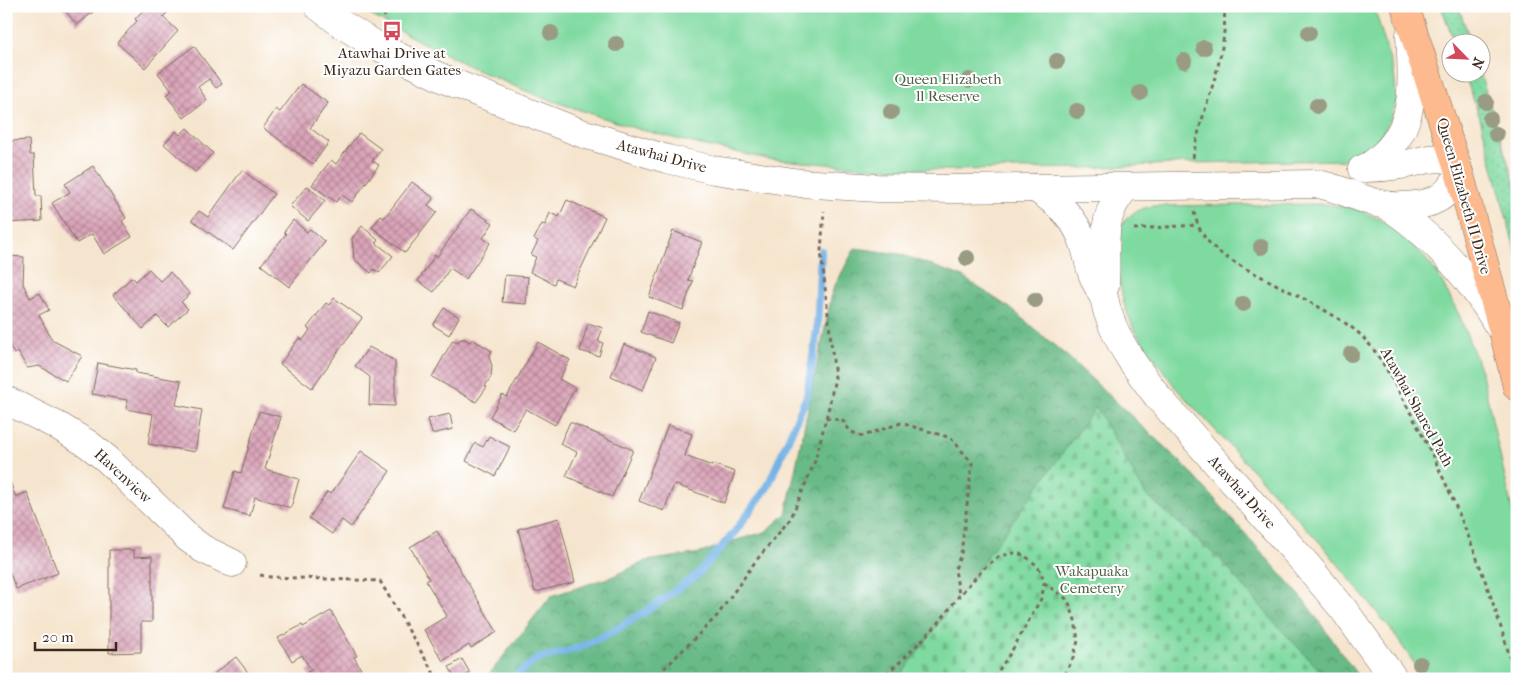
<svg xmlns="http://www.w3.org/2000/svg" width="1523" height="685" font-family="'IM FELL French Canon',serif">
<defs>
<pattern id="grass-dots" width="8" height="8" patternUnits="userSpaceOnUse" patternTransform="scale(1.25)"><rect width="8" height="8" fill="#7fdaa0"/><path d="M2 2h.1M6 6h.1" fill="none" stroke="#6fbb89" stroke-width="1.8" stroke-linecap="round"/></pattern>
<pattern id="forest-crowns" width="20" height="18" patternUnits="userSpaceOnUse" patternTransform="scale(1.25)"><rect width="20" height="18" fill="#67ba86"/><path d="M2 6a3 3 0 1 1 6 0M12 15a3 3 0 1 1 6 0" fill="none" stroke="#56976d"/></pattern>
<pattern id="cemetery-stones" width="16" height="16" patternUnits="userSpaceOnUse" patternTransform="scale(1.25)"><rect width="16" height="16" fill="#7fdaa0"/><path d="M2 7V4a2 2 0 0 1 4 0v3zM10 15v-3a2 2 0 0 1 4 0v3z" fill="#6fbb89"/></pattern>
<pattern id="building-cross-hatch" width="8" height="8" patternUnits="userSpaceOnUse" patternTransform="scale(1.25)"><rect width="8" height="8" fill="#daa4b9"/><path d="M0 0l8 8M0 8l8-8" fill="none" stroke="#b28696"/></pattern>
</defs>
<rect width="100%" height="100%" fill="#fff"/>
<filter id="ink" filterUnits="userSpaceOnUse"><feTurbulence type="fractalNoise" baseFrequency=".02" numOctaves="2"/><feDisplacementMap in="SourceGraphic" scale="10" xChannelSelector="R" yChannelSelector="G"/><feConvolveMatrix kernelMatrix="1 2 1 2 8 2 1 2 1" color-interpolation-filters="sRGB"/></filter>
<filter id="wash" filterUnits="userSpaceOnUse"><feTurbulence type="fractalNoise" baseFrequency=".0096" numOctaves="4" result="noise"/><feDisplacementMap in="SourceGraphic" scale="20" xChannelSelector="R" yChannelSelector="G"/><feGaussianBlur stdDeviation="1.12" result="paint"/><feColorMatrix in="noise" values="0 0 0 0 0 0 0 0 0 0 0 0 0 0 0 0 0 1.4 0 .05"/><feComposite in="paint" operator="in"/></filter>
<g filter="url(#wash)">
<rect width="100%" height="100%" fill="#f6e5ce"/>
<!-- grass -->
<g fill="url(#grass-dots)" stroke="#5d825f">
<path d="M1441,6H1458L1471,42H1454Z"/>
<path d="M1464,73H1480L1517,191V257L1480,118Z"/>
</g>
<!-- forest -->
<path fill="url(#forest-crowns)" stroke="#517252" d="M855,248L900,254L961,276L1010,308L1068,357L1187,468L1303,599L1360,679H481L491,672L551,596L611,577L646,561L701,553L733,541L765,532L786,514L833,289Z"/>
<!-- cemetery -->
<path fill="url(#cemetery-stones)" stroke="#5d825f" d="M1096,407L1145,494L1222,561L1275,623L1328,679H898Z"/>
<!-- park -->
<g fill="#7fdaa0" stroke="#5d825f">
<path d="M364,6H1374L1394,74L1397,100L1392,116L1381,136L1367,150L1346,160L1193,163L1086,168L944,170L874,168L768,159L697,144L634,128L538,96L477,70L419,41L361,10Z"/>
<path d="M1326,204L1354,208L1377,218L1400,233L1419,251L1438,274L1460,317L1482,374L1517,532V679H1425L1392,631L1324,547L1175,387L1134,330L1124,304L1118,274L1117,246L1120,230L1125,220L1136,211L1151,206Z"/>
</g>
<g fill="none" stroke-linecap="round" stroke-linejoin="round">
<!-- stream -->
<path stroke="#73b2e6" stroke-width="8" d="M512,679L537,659L576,649L612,632L654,606L697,575L734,533L768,486L807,396L817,330L821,251"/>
</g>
<g id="blocks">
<!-- building -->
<g fill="url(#building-cross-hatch)">
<path d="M61,6H90L94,11L77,25Z"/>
<path d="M147,6H164L169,11L163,17L178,31L145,68L117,43L137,21L135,19Z"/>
<path d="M194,46L222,84L216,88L209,79L198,87L207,100L184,118L166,95L172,91L158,73Z"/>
<path d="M301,84L328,103L310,128L329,142L313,164L263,128L276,109L280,112Z"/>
<path d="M187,128L213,153L195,172L164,144L176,131L180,135Z"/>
<path d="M359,133L381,149L372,161L379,165L352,202L342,195L336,202L312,185L331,160L336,164Z"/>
<path d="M29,140L30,155H34L36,196H41L42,221L6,223V157H11L10,141Z"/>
<path d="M93,166L126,218L122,221L132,237L104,254L92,234L77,243L52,203L70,192L65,184Z"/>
<path d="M242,170L274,194L233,250L192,220L199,211L208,217Z"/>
<path d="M412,182L434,198L428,205L437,212L405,253L372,227L381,216L384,218Z"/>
<path d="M307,186L325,201L308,221L290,206Z"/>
<path d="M567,200L605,217L573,286L556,279L554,284L530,272L536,257L531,255L538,241L534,239L542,224L545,225L550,213L559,217Z"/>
<path d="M471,209L493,223L483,238L490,243L466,279L450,268L434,292L418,281L435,255L437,257Z"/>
<path d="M293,220L307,232L310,229L325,242L289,287L261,265L286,234L284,232Z"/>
<path d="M362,226L378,240L376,243L393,256L379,273L374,269L371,273L354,259L352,238Z"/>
<path d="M673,231L702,242L688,280L693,281L683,310L649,297Z"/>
<path d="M6,256L24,257L23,284L30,298L40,293L49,310L39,315L52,340L82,356L66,381L39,366L27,368L18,352L14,354L6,339Z"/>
<path d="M149,269L160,281L170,272L190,294L181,302L188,309L168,327L157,316L143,329L113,295L132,277L136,281Z"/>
<path d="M505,275L528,277L526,304L502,302Z"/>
<path d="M334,298L362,318L312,388L280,364L299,338L303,340L310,330L307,328L326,303L329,305Z"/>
<path d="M444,308L459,317L449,335L433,325Z"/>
<path d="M648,311L679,323L671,343L641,332Z"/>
<path d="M588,323L603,328L598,341L603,343L599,356L580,351Z"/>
<path d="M461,339H465L470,342L472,339L492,351L489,357L492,366L491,377L485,386L487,387L476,402L432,377L453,340L457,342Z"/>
<path d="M538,342L570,360L559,379L575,388L555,425L526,409L513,430L490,417L502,395L507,397Z"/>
<path d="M624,344L656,357L643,390L611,376Z"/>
<path d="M369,347L395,361V406L369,405L370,377L355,366Z"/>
<path d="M98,363L136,370V373L181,381L176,405L202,410L195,452L148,444L153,414L126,409L127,400L92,394Z"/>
<path d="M259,411L281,417L265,469L299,479L291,508L255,497L250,516L224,509L235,471L241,473Z"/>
<path d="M450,414L453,429L432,434L428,419Z"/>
<path d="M570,422L633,450L612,497L566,476L577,452L560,444Z"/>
<path d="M668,425L692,434L685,456L712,466L713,464L735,472L724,503L674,484L664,511L639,501Z"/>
<path d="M489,436L510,447L495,476L466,461L475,443L483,447Z"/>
<path d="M361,451L390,471L351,527L342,520L332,534L309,518L327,492L331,494Z"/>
<path d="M6,472L16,497L27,492L58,573L16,589L6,563Z"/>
<path d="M559,518L575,582L535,592L518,529Z"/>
<path d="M437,531L497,632L471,648L469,645L443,661L424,630L447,616L426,581L429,579L410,547Z"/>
<path d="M109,550H134V557L152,556V622H141V652L109,653Z"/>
<path d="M331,611L357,656L354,657L363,673L357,679H311L307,672L311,670L302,655L292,661L278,638L302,625L303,627Z"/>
<path d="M236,657L253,679H219L215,673Z"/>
<path d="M462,659L470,673L460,679H456L449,667Z"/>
</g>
</g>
</g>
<g filter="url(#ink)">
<use href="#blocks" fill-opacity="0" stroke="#7c6b5c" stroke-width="1"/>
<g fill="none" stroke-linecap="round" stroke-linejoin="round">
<defs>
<g id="street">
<path d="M318,6L343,25L377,46L446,80L581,133L667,159L714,170L800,183L877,188L953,189L1318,184C1346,189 1373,208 1403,206C1413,206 1428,204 1437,199C1450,193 1472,165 1446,159C1432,156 1415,163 1401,165C1389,167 1378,168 1366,168"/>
<path d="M1362,169C1370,167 1378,160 1384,154C1418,122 1412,77 1410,35"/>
<path d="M1035,188C1057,202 1076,218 1084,244C1087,252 1088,261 1091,270C1094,280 1099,288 1104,298C1106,303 1106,310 1109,316C1119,346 1139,372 1158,397L1306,564L1344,610L1394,679"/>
<path d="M1388,206C1433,236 1470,278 1498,325"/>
<path d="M1105,286C1108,247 1097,219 1126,187"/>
<path d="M6,400L60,427L88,444L107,459L188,538L203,549L232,563"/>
</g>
<path id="highway" d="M1405,6L1460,175L1504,335L1517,387"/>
</defs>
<!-- street casing -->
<use href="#street" stroke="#7c6b5c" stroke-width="29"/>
<!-- highway casing -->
<use href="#highway" stroke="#7c6b5c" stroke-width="29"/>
<!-- path -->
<g stroke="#7c6b5c" stroke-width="3" stroke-dasharray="4 4" stroke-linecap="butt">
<path d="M381,6L385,17"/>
<path d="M394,6H399"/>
<path d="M1193,158C1201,107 1229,59 1224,6"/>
<path d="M1194,212C1196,219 1198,227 1202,233C1216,256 1243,267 1266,279C1296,295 1328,310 1355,330C1377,348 1391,377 1404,401C1453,489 1490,583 1516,679"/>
<path d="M1134,229L1198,225"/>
<path d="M826,418L842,420L851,432L863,436L901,423L951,438L972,463L961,554L955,569L959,595"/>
<path d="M260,575L270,577L380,581L437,679"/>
<path d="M1044,583L1068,600L1075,620L1078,641L1073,658L1063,679"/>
<path d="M652,679L669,664L717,616L755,562L791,518L815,461L828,411L835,378L821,251L824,211"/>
<path d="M880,679L901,661L937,625L959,596L986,566L1000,556L1014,553L1024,555L1034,563L1041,571L1044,583L1042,597L1011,652L993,679"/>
</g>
<!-- street -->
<use href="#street" stroke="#fff" stroke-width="28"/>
<!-- highway -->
<use href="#highway" stroke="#fcba8e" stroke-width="28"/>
</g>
<!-- trees -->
<g fill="#9a9b83">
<circle cx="551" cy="33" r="8"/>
<circle cx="1309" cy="33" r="8"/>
<circle cx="616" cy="44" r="8"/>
<circle cx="1204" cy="48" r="8"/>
<circle cx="1057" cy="61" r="8"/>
<circle cx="1184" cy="61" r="8"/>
<circle cx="969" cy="80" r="8"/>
<circle cx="1140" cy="93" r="8"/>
<circle cx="1486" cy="102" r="8"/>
<circle cx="1317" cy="106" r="8"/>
<circle cx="1077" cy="111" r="8"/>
<circle cx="891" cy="112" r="8"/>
<circle cx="1490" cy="119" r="8"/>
<circle cx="1496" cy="134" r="8"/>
<circle cx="1261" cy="247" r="8"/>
<circle cx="967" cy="258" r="8"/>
<circle cx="1035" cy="300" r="8"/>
<circle cx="1243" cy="304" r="8"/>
<circle cx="1351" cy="354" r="8"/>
<circle cx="1420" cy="664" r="8"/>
</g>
</g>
<!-- icons -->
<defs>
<symbol id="bus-bare" viewBox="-9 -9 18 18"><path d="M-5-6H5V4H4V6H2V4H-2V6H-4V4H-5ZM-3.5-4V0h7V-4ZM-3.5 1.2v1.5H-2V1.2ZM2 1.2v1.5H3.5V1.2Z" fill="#d1495b" stroke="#fff" stroke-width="2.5" paint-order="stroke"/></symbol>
</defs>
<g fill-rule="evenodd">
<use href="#bus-bare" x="378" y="17" width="28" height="28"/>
</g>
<g text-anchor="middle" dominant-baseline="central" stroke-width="4" stroke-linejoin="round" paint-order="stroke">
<!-- poi labels -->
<g font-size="15" fill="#3b2a1e" stroke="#fff">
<text x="392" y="53">Atawhai Drive at<tspan x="392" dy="17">Miyazu Garden Gates</tspan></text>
</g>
<!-- park labels -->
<g font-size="15" fill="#4f5f45" stroke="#fff">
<text x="948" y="79">Queen Elizabeth<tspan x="948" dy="17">ll Reserve</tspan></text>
<text x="1092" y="571">Wakapuaka<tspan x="1092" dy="17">Cemetery</tspan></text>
</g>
<!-- street labels -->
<g font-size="15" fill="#3b2a1e" stroke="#fff">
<text transform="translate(662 156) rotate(15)">Atawhai Drive</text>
<text transform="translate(1464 196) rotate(74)">Queen Elizabeth II Drive</text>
<text transform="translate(1417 407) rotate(61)">Atawhai Shared Path</text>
<text transform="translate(123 476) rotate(43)">Havenview</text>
<text transform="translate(1242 492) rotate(48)">Atawhai Drive</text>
</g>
</g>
<!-- margin -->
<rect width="1523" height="685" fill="none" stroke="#fff" stroke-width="25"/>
<!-- north arrow -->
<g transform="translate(1466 58) rotate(114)"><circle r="24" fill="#ffffff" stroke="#b1aaa5"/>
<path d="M0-4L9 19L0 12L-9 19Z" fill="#d1495b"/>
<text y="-8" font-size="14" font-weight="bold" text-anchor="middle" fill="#3b2a1e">N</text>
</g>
<!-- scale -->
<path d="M35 642v8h81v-8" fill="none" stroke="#3b2a1e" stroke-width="2.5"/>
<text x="42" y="642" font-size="15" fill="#3b2a1e" stroke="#ffffff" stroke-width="4" paint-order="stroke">20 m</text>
</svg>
